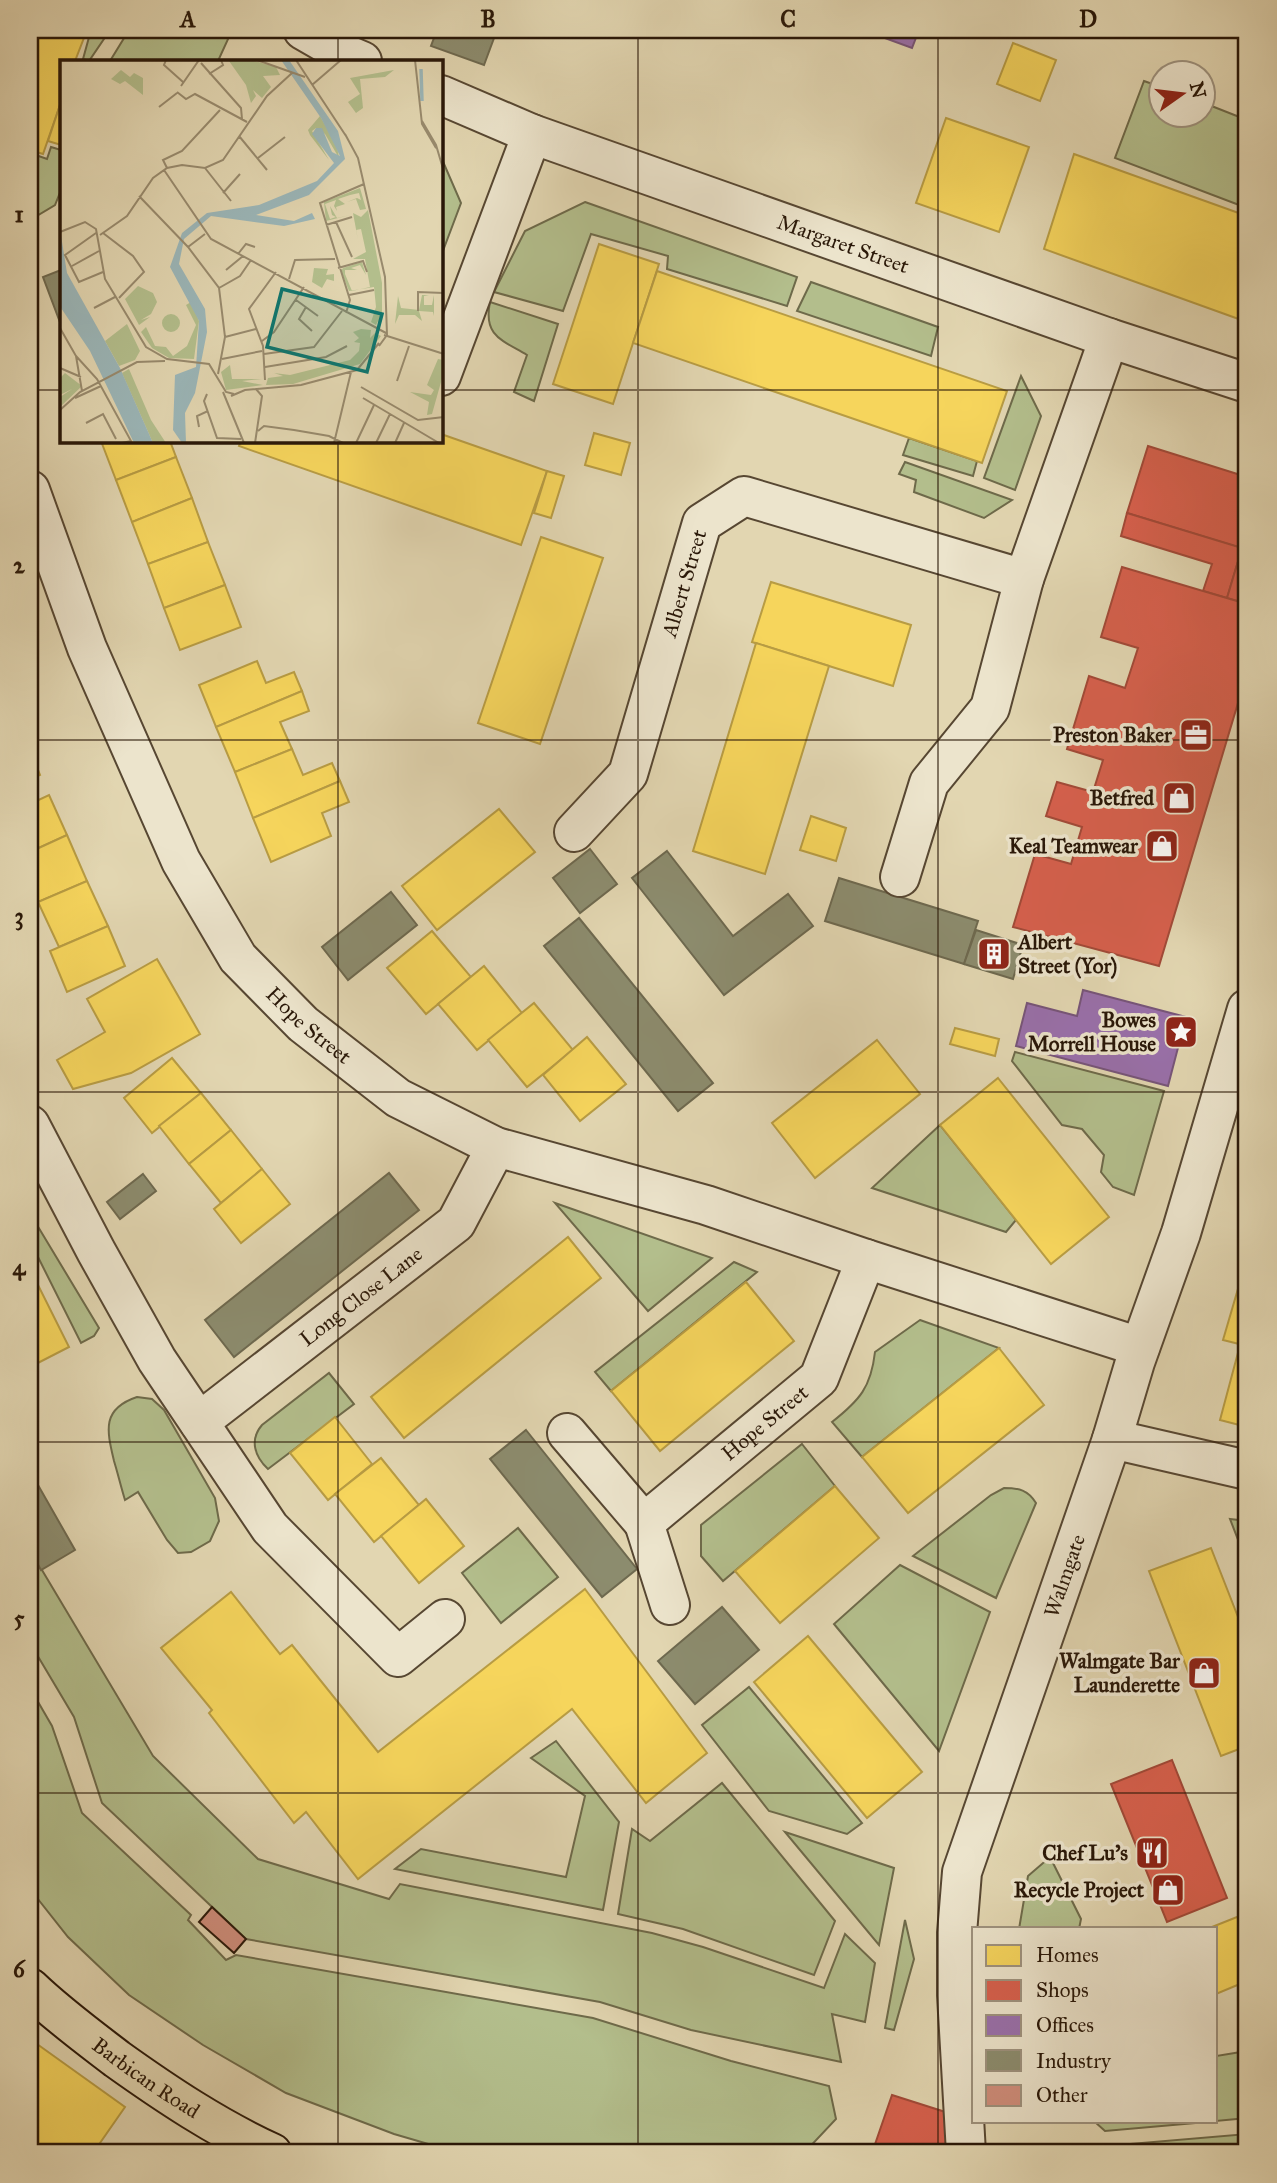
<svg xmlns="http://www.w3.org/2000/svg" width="1277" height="2183" font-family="'IM FELL Great Primer',serif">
<rect width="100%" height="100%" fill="#e2d6b1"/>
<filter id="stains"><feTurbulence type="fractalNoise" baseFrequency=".00286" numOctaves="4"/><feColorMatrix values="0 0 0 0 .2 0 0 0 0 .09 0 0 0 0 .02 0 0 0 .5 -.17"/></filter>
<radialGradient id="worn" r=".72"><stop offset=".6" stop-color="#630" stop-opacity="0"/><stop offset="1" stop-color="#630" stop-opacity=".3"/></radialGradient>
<!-- green -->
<g fill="#b3be8c" stroke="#6e6a4a" stroke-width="2">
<path d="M91,30H110L89,61L83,59Z"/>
<path d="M129,30H218L229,37L218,61H110Z"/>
<path d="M1144,81L1161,87L1162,116H1204V103L1247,120V208L1115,158Z"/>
<path d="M51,147L61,150V190L55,205L30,220V153L47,159Z"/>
<path d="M441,157L461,203L441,256Z"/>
<path d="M585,202L797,277L787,306L667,269L668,256L591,234L563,311L494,292L525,231Z"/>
<path d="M811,282L938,327L931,356L797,311Z"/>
<path d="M490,302L558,324L534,401L514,392L527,355C502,340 483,336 490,302Z"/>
<path d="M1021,376L1041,416L1015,490L984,478Z"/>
<path d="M909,438L977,461L973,476L903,455Z"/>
<path d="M905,462L1012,500L984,518L914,492L916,480L899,474Z"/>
<path d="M1015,1052L1164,1091L1134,1195L1113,1187L1101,1172L1104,1155L1082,1129L1062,1125L1012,1061Z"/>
<path d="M940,1125L1016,1220L1006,1232L872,1188Z"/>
<path d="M555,1203L712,1258L648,1311Z"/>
<path d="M34,1220L99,1328L94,1336L81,1343L30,1241V1222Z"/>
<path d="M734,1262L757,1272L611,1391L595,1372Z"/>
<path d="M920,1320L999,1348L862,1457L832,1422C860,1400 871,1387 875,1352Z"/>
<path d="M329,1373L354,1404L268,1469C255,1457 249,1440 262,1425Z"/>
<path d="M137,1397L152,1399L164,1410L215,1498L219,1521L210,1541L191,1552L178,1553L167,1540L138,1492L125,1500C121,1487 118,1474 114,1461C107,1431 101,1409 137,1397Z"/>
<path d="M802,1444L835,1486L723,1581L701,1556V1525Z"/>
<path d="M1004,1488C1019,1488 1028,1490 1036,1503L996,1598L913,1556L991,1495Z"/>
<path d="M1230,1519L1247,1521V1563Z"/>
<path d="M518,1528L558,1577L501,1623L462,1573Z"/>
<path d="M30,1550L153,1756L258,1859L389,1899L400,1884L652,1933L703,1947L824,1988L845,1934L875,1963L865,2022L832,2014L841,2062L691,2030L600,2002L246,1939L102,1803L74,1717L30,1643Z"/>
<path d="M900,1565L990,1612L939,1751L834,1624Z"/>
<path d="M749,1687L862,1823L847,1834L769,1811L702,1725Z"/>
<path d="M30,1688L52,1726L82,1813L191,1915L188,1920L226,1960L236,1955L593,2018L731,2061L829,2086L836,2119L804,2153H459L394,2134L286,2093L203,2045L129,1995L68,1937L30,1889Z"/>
<path d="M556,1741L619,1822L603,1910L395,1869L421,1849L566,1877L585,1796L531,1758Z"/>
<path d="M722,1783L835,1921L814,1975L683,1929L618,1914L632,1829L650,1841Z"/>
<path d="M785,1832L894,1868L879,1945Z"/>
<path d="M1050,1857L1081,1919L1079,1929H1019L1028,1876Z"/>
<path d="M905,1920L914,1959L894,2030L885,2028Z"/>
<path d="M1247,2051V2118L1216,2121V2056Z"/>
<path d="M1095,2122H1207L1105,2131Z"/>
<path d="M1247,2134V2153H1024Z"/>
</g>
<!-- homes -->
<g fill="#f6d55c" stroke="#b89c43" stroke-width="2">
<path d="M30,30H87L75,61H61V102L43,154L30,150Z"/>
<path d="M1013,43L1056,60L1040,101L997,84Z"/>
<path d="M61,102V145L48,141Z"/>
<path d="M946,118L1029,147L999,232L916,203Z"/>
<path d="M1074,154L1247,216V322L1044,249Z"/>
<path d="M599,244L659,264L613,404L553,384Z"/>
<path d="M657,271L1007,391L982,463L633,343Z"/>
<path d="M594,433L630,443L621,475L585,465Z"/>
<path d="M441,434L547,471L521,545L239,446L241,441H441Z"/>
<path d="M101,441H170L176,457L116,480Z"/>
<path d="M176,457L192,498L132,522L116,480Z"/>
<path d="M547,471L564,476L551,518L534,513Z"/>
<path d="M192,498L208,542L148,564L132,522Z"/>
<path d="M541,537L603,558L540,744L478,723Z"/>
<path d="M208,542L225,585L164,608L148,564Z"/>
<path d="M771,582L911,625L893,686L752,642Z"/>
<path d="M225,585L241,627L180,650L164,608Z"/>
<path d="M756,643L829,666L765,874L693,851Z"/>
<path d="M257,661L266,683L294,672L302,691L216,727L199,685Z"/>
<path d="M302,691L309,711L280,722L292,749L235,772L216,727Z"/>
<path d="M30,749L40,775L30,779Z"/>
<path d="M292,749L303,775L332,763L340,781L253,818L235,772Z"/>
<path d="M340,781L349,802L322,813L331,836L271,862L253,818Z"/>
<path d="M49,795L67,835L30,852V804Z"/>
<path d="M499,809L535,852L437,930L402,886Z"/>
<path d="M811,816L846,828L836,861L800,850Z"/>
<path d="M67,835L87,881L38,902L30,882V852Z"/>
<path d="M87,881L108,926L59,947L38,902Z"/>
<path d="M108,926L125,966L67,992L50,951Z"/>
<path d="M432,931L471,977L426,1014L387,968Z"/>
<path d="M157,959L200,1034L131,1073L73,1089L57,1060L105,1032L87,999Z"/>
<path d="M484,966L522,1013L477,1050L438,1004Z"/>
<path d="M534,1003L573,1050L527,1087L488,1040Z"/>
<path d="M955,1028L999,1039L995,1056L950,1044Z"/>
<path d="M587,1037L626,1084L580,1121L543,1075Z"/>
<path d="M877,1040L920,1094L815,1178L772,1123Z"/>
<path d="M172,1058L201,1093L152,1133L124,1098Z"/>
<path d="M998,1078L1109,1217L1051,1264L940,1125Z"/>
<path d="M201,1093L231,1130L189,1164L159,1126Z"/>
<path d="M231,1130L262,1169L221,1203L189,1164Z"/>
<path d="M262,1169L290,1204L241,1243L214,1209Z"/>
<path d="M568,1237L601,1278L404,1438L371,1397Z"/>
<path d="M1247,1254V1284L1240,1282Z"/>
<path d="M30,1269L69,1347L30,1367Z"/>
<path d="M746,1282L794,1341L660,1451L611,1391Z"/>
<path d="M1240,1282L1247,1284V1346L1223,1340Z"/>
<path d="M1240,1345L1247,1346V1427L1220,1420Z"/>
<path d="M999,1348L1044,1405L908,1513L862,1457Z"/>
<path d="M335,1417L372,1464L328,1500L290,1453Z"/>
<path d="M381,1458L419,1505L374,1542L335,1494Z"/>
<path d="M835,1486L879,1538L780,1623L735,1571Z"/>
<path d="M426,1499L464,1546L419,1583L381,1536Z"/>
<path d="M1211,1548L1247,1640V1746L1221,1756L1149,1571Z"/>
<path d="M585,1589L707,1753L646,1803L572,1709L358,1879L306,1812L294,1823L209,1713L212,1710L161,1648L231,1592L280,1654L292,1645L378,1752Z"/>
<path d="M808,1636L922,1772L867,1818L754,1682Z"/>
<path d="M1247,1913V1981L1216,1994V1929H1207Z"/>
<path d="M30,2039L125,2107L93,2153H30Z"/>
</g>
<!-- shops -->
<g fill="#d6604d" stroke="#a24a38" stroke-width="2">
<path d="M1148,446L1247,477V550L1127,513Z"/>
<path d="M1127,513L1242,548L1227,598L1203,591L1212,564L1121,536Z"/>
<path d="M1242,548L1247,550V604L1227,598Z"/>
<path d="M1122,567L1247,604V673L1159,966L1013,927L1035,854L1071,864L1082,827L1046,816L1057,782L1093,792L1103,760L1067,749L1089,676L1125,688L1138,648L1101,637Z"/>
<path d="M1172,1760L1227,1898L1167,1922L1111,1784Z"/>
<path d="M892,2095L961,2117L949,2153H872Z"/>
</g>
<!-- offices -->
<g fill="#9970ab" stroke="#77557a" stroke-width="2">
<path d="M863,30H919L912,48Z"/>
<path d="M1083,990L1186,1017L1168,1086L1016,1046L1027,1003L1077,1016Z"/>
</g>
<!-- industry -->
<g fill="#8c8c6e" stroke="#6e694f" stroke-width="2">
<path d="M437,30H497L484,65L431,46Z"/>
<path d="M61,270V325L43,277Z"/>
<path d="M590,849L617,884L580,913L553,878Z"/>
<path d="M667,851L733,936L788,894L813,926L724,995L632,878Z"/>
<path d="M839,878L978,921L964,964L825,921Z"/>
<path d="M391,892L417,925L348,980L322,947Z"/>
<path d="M579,918L713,1083L678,1111L544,946Z"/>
<path d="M976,930L1023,945L1013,979L964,964Z"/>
<path d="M389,1173L419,1210L234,1357L205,1320Z"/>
<path d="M143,1174L156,1191L120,1219L107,1202Z"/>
<path d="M526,1430L637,1569L602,1597L490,1459Z"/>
<path d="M30,1471L75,1550L41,1570L30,1550Z"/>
<path d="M722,1607L759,1650L695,1704L658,1661Z"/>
</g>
<!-- building -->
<path fill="#d18e7d" stroke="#291708" stroke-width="2" d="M212,1907L246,1939L234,1953L199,1922Z"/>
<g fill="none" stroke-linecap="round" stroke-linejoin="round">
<defs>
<g id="minor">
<path d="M303,30L343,53L362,61"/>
<path id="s1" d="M441,95L532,134L1109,338L1247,383"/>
<path d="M441,376L532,134"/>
<path id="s2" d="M30,490L87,648L181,861L238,958L303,1024L398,1098L496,1147L706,1205L866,1259L1140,1347"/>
<path id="s3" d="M574,832L628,774L702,523L744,496L1024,579"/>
<path d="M900,877L929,783L990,708L1024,579L1109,338"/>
<path d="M30,1125L96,1251L157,1360L270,1528L398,1657L445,1619"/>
<path id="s4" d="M199,1422L456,1223L496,1147"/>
<path d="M567,1433L644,1523"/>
<path d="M1112,1439L1247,1470"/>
<path id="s5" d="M670,1605L644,1523L819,1378L866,1259"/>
</g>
<g id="tertiary">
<path id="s6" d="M966,2153L957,1995V1933L962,1872L1112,1439L1135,1362L1181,1233L1247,1009"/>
</g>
<g id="primary">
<path id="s7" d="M30,1988C57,2014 87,2036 117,2059C166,2094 217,2128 272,2153"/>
</g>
</defs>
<!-- minor casing -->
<use href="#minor" stroke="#574732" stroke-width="42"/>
<!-- tertiary casing -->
<use href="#tertiary" stroke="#574732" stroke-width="42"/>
<!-- primary casing -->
<use href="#primary" stroke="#291708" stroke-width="42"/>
<!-- minor -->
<use href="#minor" stroke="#ece4cc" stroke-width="38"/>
<!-- tertiary -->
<use href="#tertiary" stroke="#ece4cc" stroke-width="38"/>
<!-- primary -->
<use href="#primary" stroke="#e2d6b1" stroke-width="38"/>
</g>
<!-- grid -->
<path fill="none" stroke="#291708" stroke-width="2" stroke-opacity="0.55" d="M338,30V61M638,30V2153M938,30V2153M30,390H61M441,390H1247M338,441V2153M30,740H1247M30,1092H1247M30,1442H1247M30,1793H1247"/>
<!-- icons -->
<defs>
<symbol id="office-square" viewBox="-11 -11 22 22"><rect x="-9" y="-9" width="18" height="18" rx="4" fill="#8f2418" stroke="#ece4cc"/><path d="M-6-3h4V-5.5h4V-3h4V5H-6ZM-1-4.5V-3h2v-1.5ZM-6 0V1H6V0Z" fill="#fff"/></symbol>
<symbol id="shop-square" viewBox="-11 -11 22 22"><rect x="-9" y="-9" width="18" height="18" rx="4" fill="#8f2418" stroke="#ece4cc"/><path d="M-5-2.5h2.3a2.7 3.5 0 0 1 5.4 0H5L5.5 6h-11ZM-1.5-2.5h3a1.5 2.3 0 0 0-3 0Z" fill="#fff"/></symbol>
<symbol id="building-square" viewBox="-11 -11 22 22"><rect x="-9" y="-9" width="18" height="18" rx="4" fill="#8f2418" stroke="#ece4cc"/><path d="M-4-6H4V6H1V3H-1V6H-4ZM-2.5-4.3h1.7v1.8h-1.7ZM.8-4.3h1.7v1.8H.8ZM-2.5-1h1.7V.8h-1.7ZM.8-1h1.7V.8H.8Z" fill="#fff"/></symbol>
<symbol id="sight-square" viewBox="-11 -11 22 22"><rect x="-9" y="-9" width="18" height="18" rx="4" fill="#8f2418" stroke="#ece4cc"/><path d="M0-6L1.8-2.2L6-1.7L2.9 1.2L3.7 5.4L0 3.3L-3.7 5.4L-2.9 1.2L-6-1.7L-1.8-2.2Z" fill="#fff"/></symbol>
<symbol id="restaurant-square" viewBox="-11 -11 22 22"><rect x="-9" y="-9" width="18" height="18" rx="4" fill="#8f2418" stroke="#ece4cc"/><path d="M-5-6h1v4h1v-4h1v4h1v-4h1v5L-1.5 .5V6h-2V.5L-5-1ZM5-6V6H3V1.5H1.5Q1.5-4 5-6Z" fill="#fff"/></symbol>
</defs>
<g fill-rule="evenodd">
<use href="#office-square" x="1177" y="716" width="38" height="38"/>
<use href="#shop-square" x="1160" y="779" width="38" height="38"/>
<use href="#shop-square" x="1143" y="827" width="38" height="38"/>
<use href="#building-square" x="975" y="935" width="38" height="38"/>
<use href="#sight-square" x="1162" y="1013" width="38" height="38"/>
<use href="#shop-square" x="1185" y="1654" width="38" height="38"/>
<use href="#restaurant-square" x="1133" y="1834" width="38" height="38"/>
<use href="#shop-square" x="1149" y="1871" width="38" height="38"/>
</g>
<g text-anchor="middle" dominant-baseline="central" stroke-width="7" stroke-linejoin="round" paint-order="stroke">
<!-- street labels -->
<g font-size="21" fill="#291708" stroke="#ece4cc">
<text stroke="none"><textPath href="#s1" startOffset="429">Margaret Street</textPath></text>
<text stroke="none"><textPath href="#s3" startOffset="278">Albert Street</textPath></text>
<text stroke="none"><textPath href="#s2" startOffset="611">Hope Street</textPath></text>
<text stroke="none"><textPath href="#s4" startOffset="205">Long Close Lane</textPath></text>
<text stroke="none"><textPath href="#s5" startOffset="243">Hope Street</textPath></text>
<text stroke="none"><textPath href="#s6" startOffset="595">Walmgate</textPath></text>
<text stroke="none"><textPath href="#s7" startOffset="147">Barbican Road</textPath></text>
</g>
<!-- poi labels -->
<g font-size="21" font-weight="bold" fill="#291708" stroke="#ece4cc" text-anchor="end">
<text x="1172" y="735">Preston Baker</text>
<text x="1154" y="798">Betfred</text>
<text x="1138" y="846">Keal Teamwear</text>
<text x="1018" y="942" text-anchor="start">Albert<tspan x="1018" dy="24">Street (Yor)</tspan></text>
<text x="1156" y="1020">Bowes<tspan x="1156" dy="24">Morrell House</tspan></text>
<text x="1180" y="1661">Walmgate Bar<tspan x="1180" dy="24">Launderette</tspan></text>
<text x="1128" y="1853">Chef Lu's</text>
<text x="1144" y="1890">Recycle Project</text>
</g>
</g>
<!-- overview -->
<g transform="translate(60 60)">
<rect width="383" height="383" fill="#e2d6b1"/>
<path d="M191,0L216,7L220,15L203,16L211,27L202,38L193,30L196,36L191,43L186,25L169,1ZM61,10L70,17L74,13L83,18V35L65,21L60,24L51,19ZM334,10L325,17L300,19L303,48L296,53L288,42L300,34L290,18ZM260,56L277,86L279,98L265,74L256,68L252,71L269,100L250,75L248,70ZM300,128L306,149L300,150L296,139L287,142L297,138L301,140L299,133L290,135L278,139L285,144L276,147L277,151L274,146L276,140L265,144L270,159L276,157L272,155L270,146L277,158L290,155L266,161L264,142ZM308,150L322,223V261L318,266V261L316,265L311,262L316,247L314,227L289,231L281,211L283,208L302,202L306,215L300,205L291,208L297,210H285V214L292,231L310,227L305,199H293L306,192L301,169L296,170L298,180L293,153L301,157ZM254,208L268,209L266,215L274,214V221L267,219L262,228L252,222ZM78,226L93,233L97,242L91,254L81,260L90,257L79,265L65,239ZM362,235H369L364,236V245H372L374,235V256L373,252L359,251L362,261L355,255H339L335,264L338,236L341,248L359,250ZM131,242L139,261L134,299L109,298L92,288L81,272L86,267L95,286L106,287L113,296L127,286L136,265L126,245ZM102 263a9 9 0 1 1 18 0a9 9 0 1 1-18 0ZM67,264L80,291L75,300L59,306L45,281ZM301,269L311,270L310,278L315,273L321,276L300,304L233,324L206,325L208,318L223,316L214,313L230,315L290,300L299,291L300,283L294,282L299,278L293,272ZM378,299L383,300V315L372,354L367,355L369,342L350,332L371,335L374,330L367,325ZM170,305L172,319H202L182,321L203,325L166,330L161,312ZM69,309L91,360L106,383H93L62,313ZM5,313L22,326L0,347V337L12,329L0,335V318Z" fill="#b3be8c"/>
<path d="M221,0H229L278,71L285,99L249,135L196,155L234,161L252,153L255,159L224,166L151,156L124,179L119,204L145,249L147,272L135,333L125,353L126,383H122L113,370L115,315L136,307L139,261L110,207L122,173L147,153L199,145L257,121L274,103L252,74L256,68H262L272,92L280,96L261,58ZM0,169L7,213L60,308L93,383H74L30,291L1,248Z" fill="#9bb6b8"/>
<path fill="none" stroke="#9bb6b8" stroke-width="3.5" d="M361,9L362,41"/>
<path fill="none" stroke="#988a6d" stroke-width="2" d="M106,0L104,5L123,22M197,0L245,17M236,0L286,76M355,0L362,64L376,88M141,3L181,48L182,59M149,14L163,5L161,0M252,25L281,0M121,26L139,0M117,32L126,39L135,34L187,62M99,47L117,33M362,61L376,85L384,112M285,74L298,98L325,217L327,275L319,286M179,76L207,110M198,98L225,77M107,108L103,100L122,91L160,50M145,108L171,141M104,110L151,179L326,273M163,133L180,114M79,136L128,187L159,228L165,277L158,314M276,162L292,197M266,165L292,157M0,172L25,162L36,169L45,219L86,287L107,299L149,304L166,332L174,334M36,173L5,195L19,222L43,212M43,173L73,196L84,212L59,238M40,175L67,156L93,118L107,108L122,105L145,108L163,100L207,36L232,13M128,187L145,174M178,194L186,184L195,187M12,206L39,191M278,208L303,201L307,212M166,210L183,196M229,219L235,200L275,199M159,228L180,216L191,200M289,235L314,230M236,240L258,256M246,247L239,259L252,271M34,248L55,237M358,251V232L384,233M286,253L290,240L260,143L304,124M0,268L16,296L22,331M324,275L384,294M165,277L196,269M202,281L214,272L244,227M204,294L254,287L282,251M16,296L37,319L71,381L62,383M162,299L202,291M205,307L266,297L287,286M0,308L21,317M205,320L203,286L189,249L216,212M337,321L349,286M301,327L358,360L384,357M163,332L184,383M147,334L144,341L157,378L181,379M171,336L185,330L241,325L297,310L319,283M15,338L41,326M303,338L379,383M0,350L20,332L77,302L105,301M26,363L43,354L56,379M139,367L137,356L148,351M198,371L204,366L234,370L269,376L283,383M195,383L202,336L196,329M274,383L291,312M296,383L314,345M316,383L330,354M335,383L344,363"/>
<path fill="#0f766e" fill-opacity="0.15" stroke="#0f766e" stroke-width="3.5" d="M222,229L322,254L307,312L207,287Z"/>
<rect width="383" height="383" fill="none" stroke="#291708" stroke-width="3.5"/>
</g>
<!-- margin -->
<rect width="1277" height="2183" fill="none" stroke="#e2d6b1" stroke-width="77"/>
<!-- legend -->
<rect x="972" y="1927" width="245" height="196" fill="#ece4cc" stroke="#9e927e" stroke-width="2"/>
<rect x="986" y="1945" width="35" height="21" fill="#f6d55c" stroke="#9e927e" stroke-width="2"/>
<text x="1036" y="1962" font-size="21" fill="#291708">Homes</text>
<rect x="986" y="1980" width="35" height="21" fill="#d6604d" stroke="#9e927e" stroke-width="2"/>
<text x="1036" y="1997" font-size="21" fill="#291708">Shops</text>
<rect x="986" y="2015" width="35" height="21" fill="#9970ab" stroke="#9e927e" stroke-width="2"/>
<text x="1036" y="2032" font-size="21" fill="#291708">Offices</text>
<rect x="986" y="2050" width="35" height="21" fill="#8c8c6e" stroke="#9e927e" stroke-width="2"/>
<text x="1036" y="2068" font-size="21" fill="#291708">Industry</text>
<rect x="986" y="2085" width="35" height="21" fill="#d18e7d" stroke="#9e927e" stroke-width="2"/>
<text x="1036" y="2102" font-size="21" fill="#291708">Other</text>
<!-- north arrow -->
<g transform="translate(1182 94) rotate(76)"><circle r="33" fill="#ece4cc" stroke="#9e927e" stroke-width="2"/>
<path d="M0-5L12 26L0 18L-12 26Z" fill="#8f2418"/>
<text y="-10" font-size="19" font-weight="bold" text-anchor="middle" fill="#291708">N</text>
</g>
<rect x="38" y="38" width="1200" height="2106" fill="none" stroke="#291708" stroke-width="2.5"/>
<g font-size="23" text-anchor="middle" font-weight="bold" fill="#291708">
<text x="188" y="27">A</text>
<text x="488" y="27">B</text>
<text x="788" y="27">C</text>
<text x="1088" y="27">D</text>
<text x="19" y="222">1</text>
<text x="19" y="573">2</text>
<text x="19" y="924">3</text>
<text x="19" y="1275">4</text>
<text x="19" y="1626">5</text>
<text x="19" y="1977">6</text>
</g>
<rect width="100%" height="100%" filter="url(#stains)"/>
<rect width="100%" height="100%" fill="url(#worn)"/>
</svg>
